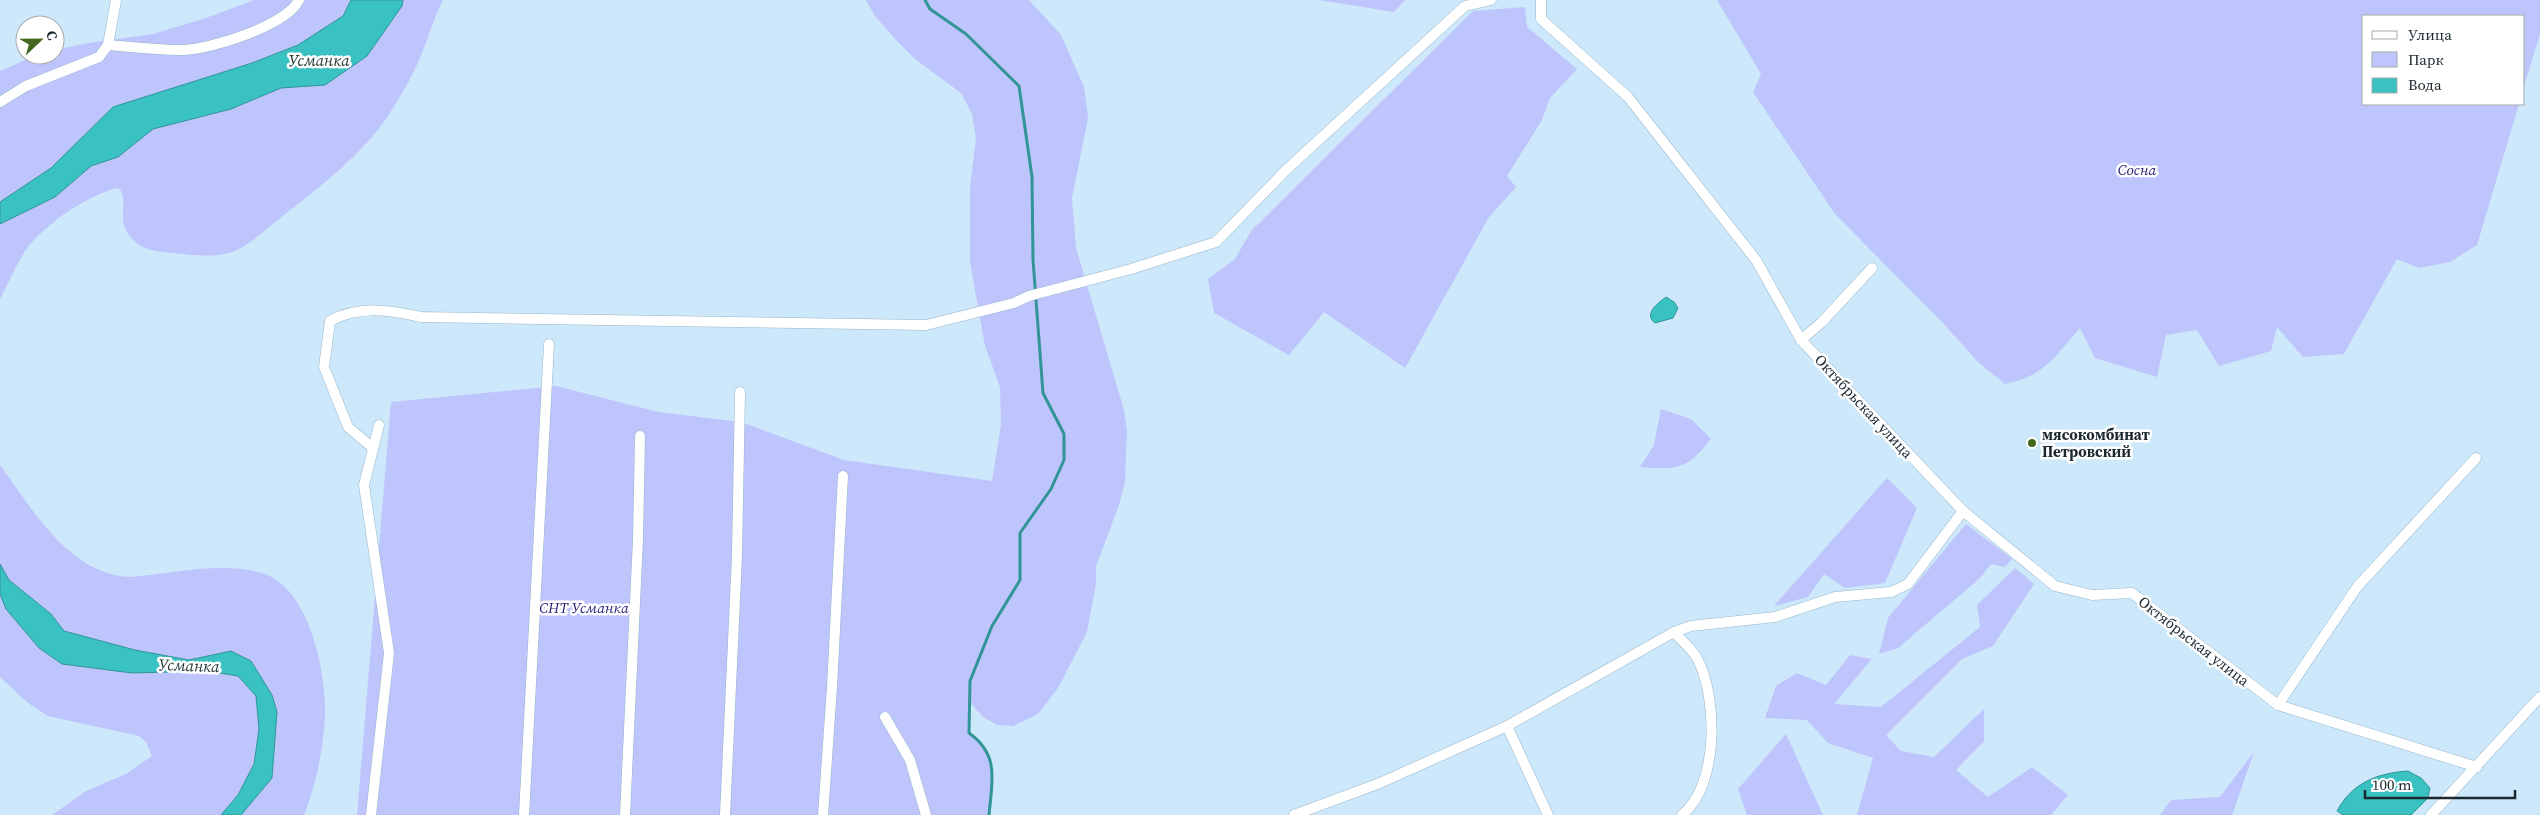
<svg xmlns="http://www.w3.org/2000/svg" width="2540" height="815" font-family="'Source Serif 4',serif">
<rect width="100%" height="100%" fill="#cde8fa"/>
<!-- green -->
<g fill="#bec4fc">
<path d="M254,0H443C434,17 429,36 422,53C414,74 400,97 388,116C359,158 315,191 275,222C262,232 249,246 232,252C213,258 193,255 172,253C160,252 143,250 134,241C113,219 130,207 120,189L117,188C86,196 41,226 23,254C15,268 8,284 0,299V71L37,55H55V50L88,43L153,34L206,18Z"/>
<path d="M866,0H1029L1061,35L1084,87L1088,118L1072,198L1076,248L1124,410L1127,431L1125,482L1119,505L1096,566V584L1087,632L1058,688L1038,714L1013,726L997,725L983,717L969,701V733C1000,755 992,782 989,815H357L391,402L556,386L658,412L741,422L844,460L992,481L1001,425L1000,387L985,346L970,262V187L976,138L972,114L961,93L915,59L896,40L875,16Z"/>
<path d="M1319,0H1405L1394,12Z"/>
<path d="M1717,0H2540V34L2524,86V16H2364V104H2519L2477,245L2450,262L2419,268L2397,259L2344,354L2303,357L2277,327L2271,351L2219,366L2197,330L2166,335L2157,377L2095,358L2080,328C2054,357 2045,376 2005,384L1978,362L1943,323L1835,214L1753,92L1761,74Z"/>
<path d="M1525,7L1527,27L1577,69L1550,98L1542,120L1507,176L1516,187L1489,217L1405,368L1324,312L1289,355L1214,313L1208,279L1235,259L1251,231L1473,11Z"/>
<path d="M1661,409L1691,419L1711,439C1686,470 1678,470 1640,467L1654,445Z"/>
<path d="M0,465C33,510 68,573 129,577C172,574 220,561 262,573C310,587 327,675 325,718C323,751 316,785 304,815H52L86,791L126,774L152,756L146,742L139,736L48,716L28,703L0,677Z"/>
<path d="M1887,478L1917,508L1885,583L1845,588L1824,574L1808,597L1774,606Z"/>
<path d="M1966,524L2012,559L2005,567L1991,564L1980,578L1898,648L1879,654L1888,618Z"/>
<path d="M2015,568L2034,584L1993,646L1962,659L1886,735L1901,751L1934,757L1984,709V741L1956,770L1988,797L2032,767L2068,795L2051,815H1857L1873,758L1828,743L1807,720L1765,718L1776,686L1797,673L1826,685L1850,655L1872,659L1834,704L1881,707L1980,627L1977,605Z"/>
<path d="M1786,734L1823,815H1747L1738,789Z"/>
<path d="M2254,752L2232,815H2160L2171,800L2220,797Z"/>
</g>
<!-- water -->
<g fill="#3ac2c2" stroke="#319496">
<path d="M351,0H403L402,6L367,56L325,85L281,88L231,109L153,129L118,157L91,166L55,197L0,224V202L51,168L113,107L252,63L298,45L343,16Z"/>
<path d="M1666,297L1674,302L1678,308L1673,318L1655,323C1643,314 1658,303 1666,297Z"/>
<path d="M0,564L9,580L51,614L64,631L135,650L189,660L231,651L251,661L272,695L277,712L272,778L241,815H221L238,795L254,764L259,729L256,696L238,676L208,671L132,673L62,664L39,648L6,609L0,594Z"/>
<path d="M2408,771L2421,778L2430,788L2428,798L2411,815H2343L2337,811C2352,783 2377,773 2408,771Z"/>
</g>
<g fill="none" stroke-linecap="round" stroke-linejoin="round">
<!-- stream -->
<path stroke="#319496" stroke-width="3" d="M925,0L930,9L966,34L1019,86L1032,177L1033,260L1043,393L1064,434V460L1051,489L1020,533V580L992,626L970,681L969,733C1000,755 992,781 989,815"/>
<defs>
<g id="street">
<path d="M1541,0V19L1628,97L1756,260L1801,340L1963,511L2055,586L2092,595L2132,593L2278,705L2477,767"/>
<path d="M108,45C132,47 157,50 181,50C209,50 286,26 299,0"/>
<path d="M0,102L26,86L99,57L108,45L116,0"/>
<path d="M1801,340L1822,322L1872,268"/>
<path d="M373,448L348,427L324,367L330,321C360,305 390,310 421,317L926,325L1014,303L1029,296L1131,269L1216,242L1286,170L1465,6L1491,0"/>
<path d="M1674,632C1681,640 1692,649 1697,658C1718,698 1719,785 1682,815"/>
<path d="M2278,705L2357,587L2476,458"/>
<path d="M885,717L910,760L926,815"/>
<path d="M1507,726L1548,815"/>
<path d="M371,815L389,653L364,485L379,425"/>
<path d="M524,815L549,344"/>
<path d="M625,815L638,539L640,436"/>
<path d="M725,815L737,556L740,392"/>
<path d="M823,815L832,687L843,476"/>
<path d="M1294,815L1380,783L1507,726L1674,632L1691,626L1775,617L1835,597L1891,592L1908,584L1963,511"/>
<path d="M2431,815L2540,697"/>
</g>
</defs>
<!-- street casing -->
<use href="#street" stroke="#96b6cc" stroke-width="11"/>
<!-- street -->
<use href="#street" stroke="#fff" stroke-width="10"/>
</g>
<!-- markers -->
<circle fill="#43671f" stroke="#fff" stroke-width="2" cx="2032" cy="443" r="5"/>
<g text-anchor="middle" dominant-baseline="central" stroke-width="5" stroke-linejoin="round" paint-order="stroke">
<!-- park labels -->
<g font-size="15" font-style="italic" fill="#2c247c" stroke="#fff">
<text x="2137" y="169">Сосна</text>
<text x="584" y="607">СНТ Усманка</text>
</g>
<!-- street labels -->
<g font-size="15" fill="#1b2830" stroke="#fff">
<text transform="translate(1864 406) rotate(47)">Октябрьская улица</text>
<text transform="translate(2194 641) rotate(38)">Октябрьская улица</text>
</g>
<!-- poi labels -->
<g font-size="15" font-weight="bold" fill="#1b2830" stroke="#fff" text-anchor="start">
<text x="2042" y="434">мясокомбинат<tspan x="2042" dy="17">Петровский</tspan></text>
</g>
<!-- water labels -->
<g font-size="16" font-style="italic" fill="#1e3535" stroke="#fff">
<text x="319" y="60">Усманка</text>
<text transform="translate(189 665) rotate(2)">Усманка</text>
</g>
</g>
<!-- legend -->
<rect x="2362" y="15" width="162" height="90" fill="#ffffff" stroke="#a4a9ac"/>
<rect x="2372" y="31" width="25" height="8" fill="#ffffff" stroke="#a4a9ac"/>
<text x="2408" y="40" font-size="15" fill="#1b2830">Улица</text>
<rect x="2372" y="52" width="25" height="15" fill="#bec4fc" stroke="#a4a9ac"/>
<text x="2408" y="65" font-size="15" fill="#1b2830">Парк</text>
<rect x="2372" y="78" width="25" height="15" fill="#3ac2c2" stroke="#a4a9ac"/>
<text x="2408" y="90" font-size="15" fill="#1b2830">Вода</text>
<!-- north arrow -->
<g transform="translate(40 40) rotate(68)"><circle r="24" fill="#ffffff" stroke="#a4a9ac"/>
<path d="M0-4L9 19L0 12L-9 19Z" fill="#43671f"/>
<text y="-8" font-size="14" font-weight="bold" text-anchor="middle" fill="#1b2830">С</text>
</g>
<!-- scale -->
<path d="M2365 790v8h150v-8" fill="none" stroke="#1b2830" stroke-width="2.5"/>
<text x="2372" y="790" font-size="15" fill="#1b2830" stroke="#ffffff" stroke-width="4" paint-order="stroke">100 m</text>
</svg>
